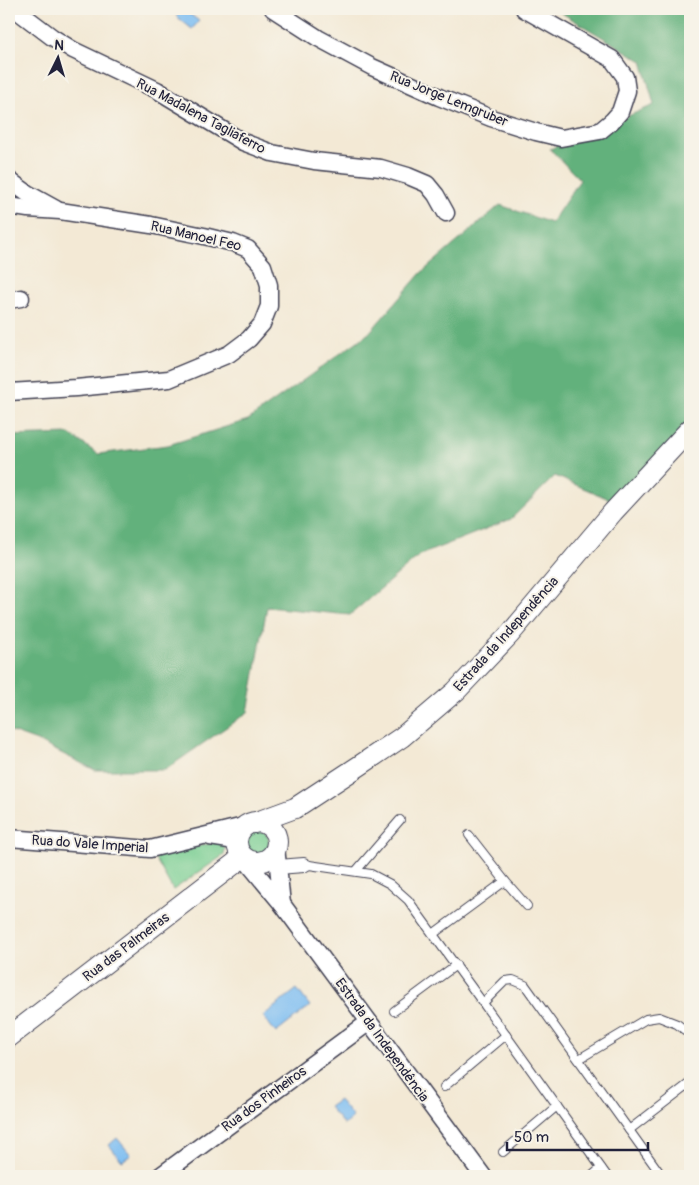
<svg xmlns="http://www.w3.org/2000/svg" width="699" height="1185" font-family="Pangolin,sans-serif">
<rect width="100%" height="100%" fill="#f7f3e8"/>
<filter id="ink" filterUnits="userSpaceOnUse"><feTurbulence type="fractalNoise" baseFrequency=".02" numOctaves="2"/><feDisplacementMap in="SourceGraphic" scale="10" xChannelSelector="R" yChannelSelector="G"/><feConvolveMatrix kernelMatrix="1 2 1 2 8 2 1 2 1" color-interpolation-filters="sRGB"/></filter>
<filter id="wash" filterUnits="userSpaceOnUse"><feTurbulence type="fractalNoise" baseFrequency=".0096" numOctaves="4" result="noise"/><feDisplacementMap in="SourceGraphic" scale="20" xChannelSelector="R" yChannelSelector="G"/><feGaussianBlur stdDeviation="1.12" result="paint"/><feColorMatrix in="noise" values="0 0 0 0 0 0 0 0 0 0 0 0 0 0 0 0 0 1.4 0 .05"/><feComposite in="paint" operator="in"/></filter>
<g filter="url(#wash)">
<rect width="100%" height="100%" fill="#f3e9d5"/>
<!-- green -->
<g fill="#78ce92" stroke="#4d7866">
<circle cx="257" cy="842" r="12"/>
<path d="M217,842L224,844L225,849L224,855L173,890L154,856Z"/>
</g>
<!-- forest -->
<path fill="#62b17c" stroke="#426a5c" d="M555,9H690V422L616,502L555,476L511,519L420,555L350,615L267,607L248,712L165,770H95L37,741L9,731V436L69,434L98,454L168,445L248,420L369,333L421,273L500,205L551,223L580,180L550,149L654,105L642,61Z"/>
<!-- water -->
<g fill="#7ebef2" stroke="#507096">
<path d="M183,9L199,21L192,29L176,16Z"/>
<path d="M297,989L310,1006L276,1033L263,1016Z"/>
<path d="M339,1100L353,1117L344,1125L329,1107Z"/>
<path d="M117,1138L131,1155L122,1161L109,1145Z"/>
</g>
</g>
<g filter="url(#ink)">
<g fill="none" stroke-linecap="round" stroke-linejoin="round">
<defs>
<g id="service">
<path d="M469,835L505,881L527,906"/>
<path d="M278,864L304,862L309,865L371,874L390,884L408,900L483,1003L607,1176"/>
<path d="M278,870L304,868L309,865"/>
<path d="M356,871L400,820"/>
<path d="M433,934L505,881"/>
<path d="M483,1003L505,981L513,980L525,985L662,1176"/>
<path d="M394,1011L456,965"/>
<path d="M579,1059L646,1019L659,1017L677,1024L690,1034"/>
<path d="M444,1087L506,1035"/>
<path d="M629,1130L690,1083"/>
<path d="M503,1152L557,1106"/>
<path d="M592,1176L601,1168"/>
</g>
<g id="minor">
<path d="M15,9L52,37L73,50L157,90L243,142L272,153L314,161L381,168L408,176L427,184L436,195L446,213"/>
<path d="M273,9L318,38L372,67L439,97L491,118L536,132L561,138L600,131L612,121L620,112L627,91L625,77L612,59L524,9"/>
<path d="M9,180L27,193L56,209"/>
<path d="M9,206L28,209L60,211L151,225L204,236L233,243L248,249L263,266L269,285V306L262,324L249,339L229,354L169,379L76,388L9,392"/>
<path d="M9,300L21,298"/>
<path d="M210,837L229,840L237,842"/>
<path d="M9,838L150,849L248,825"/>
<path d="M276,847L282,904"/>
<path d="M243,857L282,904L483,1176"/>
<path d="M160,1176L369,1022"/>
</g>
<g id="tertiary">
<circle cx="257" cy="842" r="20"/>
<path d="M254,823L295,808L359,766L402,737L456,691L510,634L613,512L690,429"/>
<path d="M9,1037L243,857"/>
</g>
</defs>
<!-- service casing -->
<use href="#service" stroke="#414052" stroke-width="10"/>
<!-- minor casing -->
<use href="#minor" stroke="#414052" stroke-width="19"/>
<!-- tertiary casing -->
<use href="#tertiary" stroke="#414052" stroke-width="22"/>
<!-- service -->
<use href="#service" stroke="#fff" stroke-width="8"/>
<!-- minor -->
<use href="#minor" stroke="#fff" stroke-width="16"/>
<!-- tertiary -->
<use href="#tertiary" stroke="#fff" stroke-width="20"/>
</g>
</g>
<g text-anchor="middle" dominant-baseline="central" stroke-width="4" stroke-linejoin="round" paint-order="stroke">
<!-- street labels -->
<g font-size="14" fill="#22223b" stroke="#f7f3e8">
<text transform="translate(449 99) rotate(22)">Rua Jorge Lemgruber</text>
<text transform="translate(201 116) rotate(28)">Rua Madalena Tagliaferro</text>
<text transform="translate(196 236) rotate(13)">Rua Manoel Feo</text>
<text transform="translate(506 634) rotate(-48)">Estrada da Independência</text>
<text transform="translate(90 844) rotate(4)">Rua do Vale Imperial</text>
<text transform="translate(126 947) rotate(-37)">Rua das Palmeiras</text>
<text transform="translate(382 1040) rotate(54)">Estrada da Independência</text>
<text transform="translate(264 1099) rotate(-36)">Rua dos Pinheiros</text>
</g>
</g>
<!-- margin -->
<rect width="699" height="1185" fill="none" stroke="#f7f3e8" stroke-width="30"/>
<!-- north arrow -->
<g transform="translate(58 58) rotate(5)" stroke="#f7f3e8" stroke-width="4" paint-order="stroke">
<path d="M0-4L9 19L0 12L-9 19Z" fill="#22223b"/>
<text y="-8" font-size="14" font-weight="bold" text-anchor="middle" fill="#22223b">N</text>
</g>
<!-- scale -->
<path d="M507 1142v8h141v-8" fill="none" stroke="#22223b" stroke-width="2.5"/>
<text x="514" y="1142" font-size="15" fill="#22223b" stroke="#f7f3e8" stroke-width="4" paint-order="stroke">50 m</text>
</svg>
